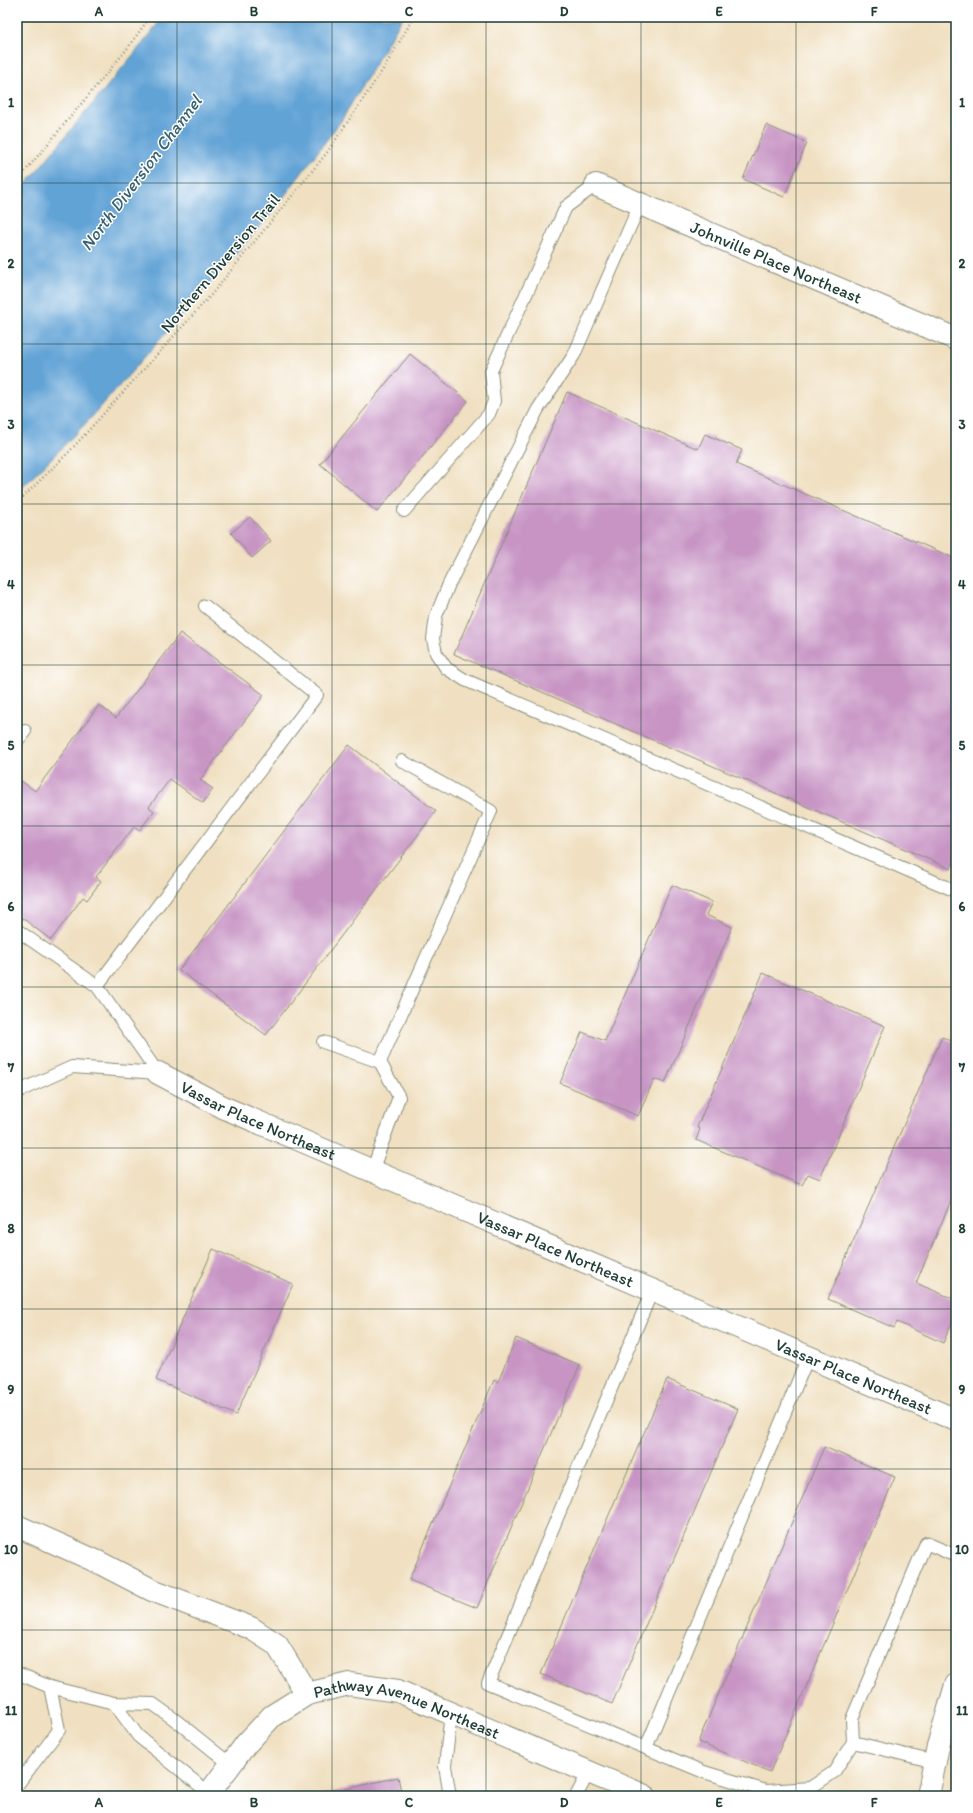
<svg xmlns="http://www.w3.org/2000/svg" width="973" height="1813" font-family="Itim,sans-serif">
<rect width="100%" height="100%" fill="#fff"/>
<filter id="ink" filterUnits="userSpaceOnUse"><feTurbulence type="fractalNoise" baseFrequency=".025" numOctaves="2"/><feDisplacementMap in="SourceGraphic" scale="8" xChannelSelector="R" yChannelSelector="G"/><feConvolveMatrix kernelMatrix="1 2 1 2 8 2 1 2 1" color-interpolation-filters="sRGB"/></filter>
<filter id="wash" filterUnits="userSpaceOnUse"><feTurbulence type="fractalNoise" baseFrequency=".012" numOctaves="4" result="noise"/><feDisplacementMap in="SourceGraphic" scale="16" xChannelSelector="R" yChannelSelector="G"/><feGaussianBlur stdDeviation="0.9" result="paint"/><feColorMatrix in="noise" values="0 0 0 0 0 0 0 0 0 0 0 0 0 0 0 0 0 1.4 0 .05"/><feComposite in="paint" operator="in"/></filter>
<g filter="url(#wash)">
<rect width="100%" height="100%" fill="#f0e0c1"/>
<!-- water -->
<path fill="#62a3d6" stroke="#407085" d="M162,17H403L341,121L270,215L90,419L17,493V195L152,32Z"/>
<g id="blocks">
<!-- building -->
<g fill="#c794c4">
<path d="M766,125L807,143L784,197L743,179Z"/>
<path d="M410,354L468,401L377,512L320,464Z"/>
<path d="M567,392L698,449L705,434L742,450L736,464L956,559V856L951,869L454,654Z"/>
<path d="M250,517L271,541L252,558L231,533Z"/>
<path d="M180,633L264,695L200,780L213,789L203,803L170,779L149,807L154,811L139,831L134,827L96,877L101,881L87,900L83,897L51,940L17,914V778L35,791L99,705L116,718Z"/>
<path d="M349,745L436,811L266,1035L179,970Z"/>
<path d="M672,885L712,902L706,915L732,927L665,1083L654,1079L638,1116L560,1083L582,1032L605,1041Z"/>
<path d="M763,973L885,1026L820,1179L808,1174L802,1185L696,1140L700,1129L697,1127Z"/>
<path d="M942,1037L956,1043V1189L916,1283L956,1300V1313L943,1343L897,1322L894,1328L828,1299Z"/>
<path d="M213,1249L293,1284L236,1415L156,1380Z"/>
<path d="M516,1338L580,1365L477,1608L409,1580L494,1380L498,1382Z"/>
<path d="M667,1379L738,1409L612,1704L541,1674Z"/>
<path d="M824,1447L895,1477L770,1772L698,1742Z"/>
<path d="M398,1777L402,1796H320V1795Z"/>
</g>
</g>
</g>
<g filter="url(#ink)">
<use href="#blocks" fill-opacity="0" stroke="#888e7a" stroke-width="1"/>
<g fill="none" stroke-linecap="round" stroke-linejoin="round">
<defs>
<g id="service">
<path d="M640,204L574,355L538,409L449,584L436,616L433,639L436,653L446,668L465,680L956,891"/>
<path d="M404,511L489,414L494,401L491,371L566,207L596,185"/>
<path d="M17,741L25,731"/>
<path d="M17,930L97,986"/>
<path d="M323,1042L380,1062L399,1097L372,1171"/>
<path d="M380,1062L491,811L402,761"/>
<path d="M158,1073L97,986L317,695L205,606"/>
<path d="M17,1092L72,1067L158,1073"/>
<path d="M652,1291L488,1683L704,1772L766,1791L810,1788L834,1772L853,1742"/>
<path d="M17,1673L50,1687L59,1730L17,1785"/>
<path d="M50,1687L114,1703L153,1704L174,1719L230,1764"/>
<path d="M114,1703L138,1736L209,1793"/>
<path d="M646,1748L808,1357"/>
<path d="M935,1762L853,1742L852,1719L926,1543L956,1556"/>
<path d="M450,1796L445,1766L451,1714"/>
<path d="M576,1796L589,1772"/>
</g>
<g id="minor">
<path id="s1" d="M596,185L956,339"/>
<path id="s2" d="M158,1073L225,1108L956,1420"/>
<path d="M17,1526L98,1562L152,1590L251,1628L277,1645L307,1694"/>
<path id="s3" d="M207,1796L246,1744L272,1716L307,1694L349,1684L398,1691L645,1796"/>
<path d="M928,1796L938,1746L956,1685"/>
</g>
</defs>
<!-- service casing -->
<use href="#service" stroke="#888e7a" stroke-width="14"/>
<!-- minor casing -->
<use href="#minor" stroke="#888e7a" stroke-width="24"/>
<!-- path -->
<g stroke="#888e7a" stroke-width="2.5" stroke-dasharray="1 3" stroke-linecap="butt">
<path d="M17,181L127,49L150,17"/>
<path d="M17,503L69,452L211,295L326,154L384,68L414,17"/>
</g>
<!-- service -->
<use href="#service" stroke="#fff" stroke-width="12"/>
<!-- minor -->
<use href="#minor" stroke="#fff" stroke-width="22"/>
</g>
</g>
<!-- grid -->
<path fill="none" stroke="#1f3d34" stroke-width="1" stroke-opacity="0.55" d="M177,17V1796M332,17V1796M486,17V1796M641,17V1796M796,17V1796M17,183H956M17,344H956M17,504H956M17,665H956M17,826H956M17,987H956M17,1148H956M17,1309H956M17,1469H956M17,1630H956"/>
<g text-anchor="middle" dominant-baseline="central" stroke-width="3" stroke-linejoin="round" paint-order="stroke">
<!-- street labels -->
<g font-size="17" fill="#1f3d34" stroke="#fff">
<text stroke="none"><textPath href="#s1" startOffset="196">Johnville Place Northeast</textPath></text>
<text transform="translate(220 263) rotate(-50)">Northern Diversion Trail</text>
<text stroke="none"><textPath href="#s2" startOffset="111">Vassar Place Northeast</textPath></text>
<text stroke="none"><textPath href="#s2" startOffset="435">Vassar Place Northeast</textPath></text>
<text stroke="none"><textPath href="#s2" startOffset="759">Vassar Place Northeast</textPath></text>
<text stroke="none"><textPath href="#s3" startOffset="249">Pathway Avenue Northeast</textPath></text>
</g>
<!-- water labels -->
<g font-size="18" font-style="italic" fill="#36616d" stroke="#fff">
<text transform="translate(141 173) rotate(-53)">North Diversion Channel</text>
</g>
</g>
<!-- margin -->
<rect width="973" height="1813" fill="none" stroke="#fff" stroke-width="44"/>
<rect x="22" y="22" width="929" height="1769" fill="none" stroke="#1f3d34" stroke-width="1.5"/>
<g font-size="13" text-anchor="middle" font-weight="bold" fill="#1f3d34">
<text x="99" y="16">A</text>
<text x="254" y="16">B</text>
<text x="409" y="16">C</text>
<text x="564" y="16">D</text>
<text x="719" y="16">E</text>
<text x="874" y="16">F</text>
<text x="11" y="107">1</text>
<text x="962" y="107">1</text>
<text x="11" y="268">2</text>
<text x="962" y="268">2</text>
<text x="11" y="429">3</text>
<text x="962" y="429">3</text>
<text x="11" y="589">4</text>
<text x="962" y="589">4</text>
<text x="11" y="750">5</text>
<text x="962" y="750">5</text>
<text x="11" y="911">6</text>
<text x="962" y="911">6</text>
<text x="11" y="1072">7</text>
<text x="962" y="1072">7</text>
<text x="11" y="1233">8</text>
<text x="962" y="1233">8</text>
<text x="11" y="1394">9</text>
<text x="962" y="1394">9</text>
<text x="11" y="1554">10</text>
<text x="962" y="1554">10</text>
<text x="11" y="1715">11</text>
<text x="962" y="1715">11</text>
<text x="99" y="1807">A</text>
<text x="254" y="1807">B</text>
<text x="409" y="1807">C</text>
<text x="564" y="1807">D</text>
<text x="719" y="1807">E</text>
<text x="874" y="1807">F</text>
</g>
</svg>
